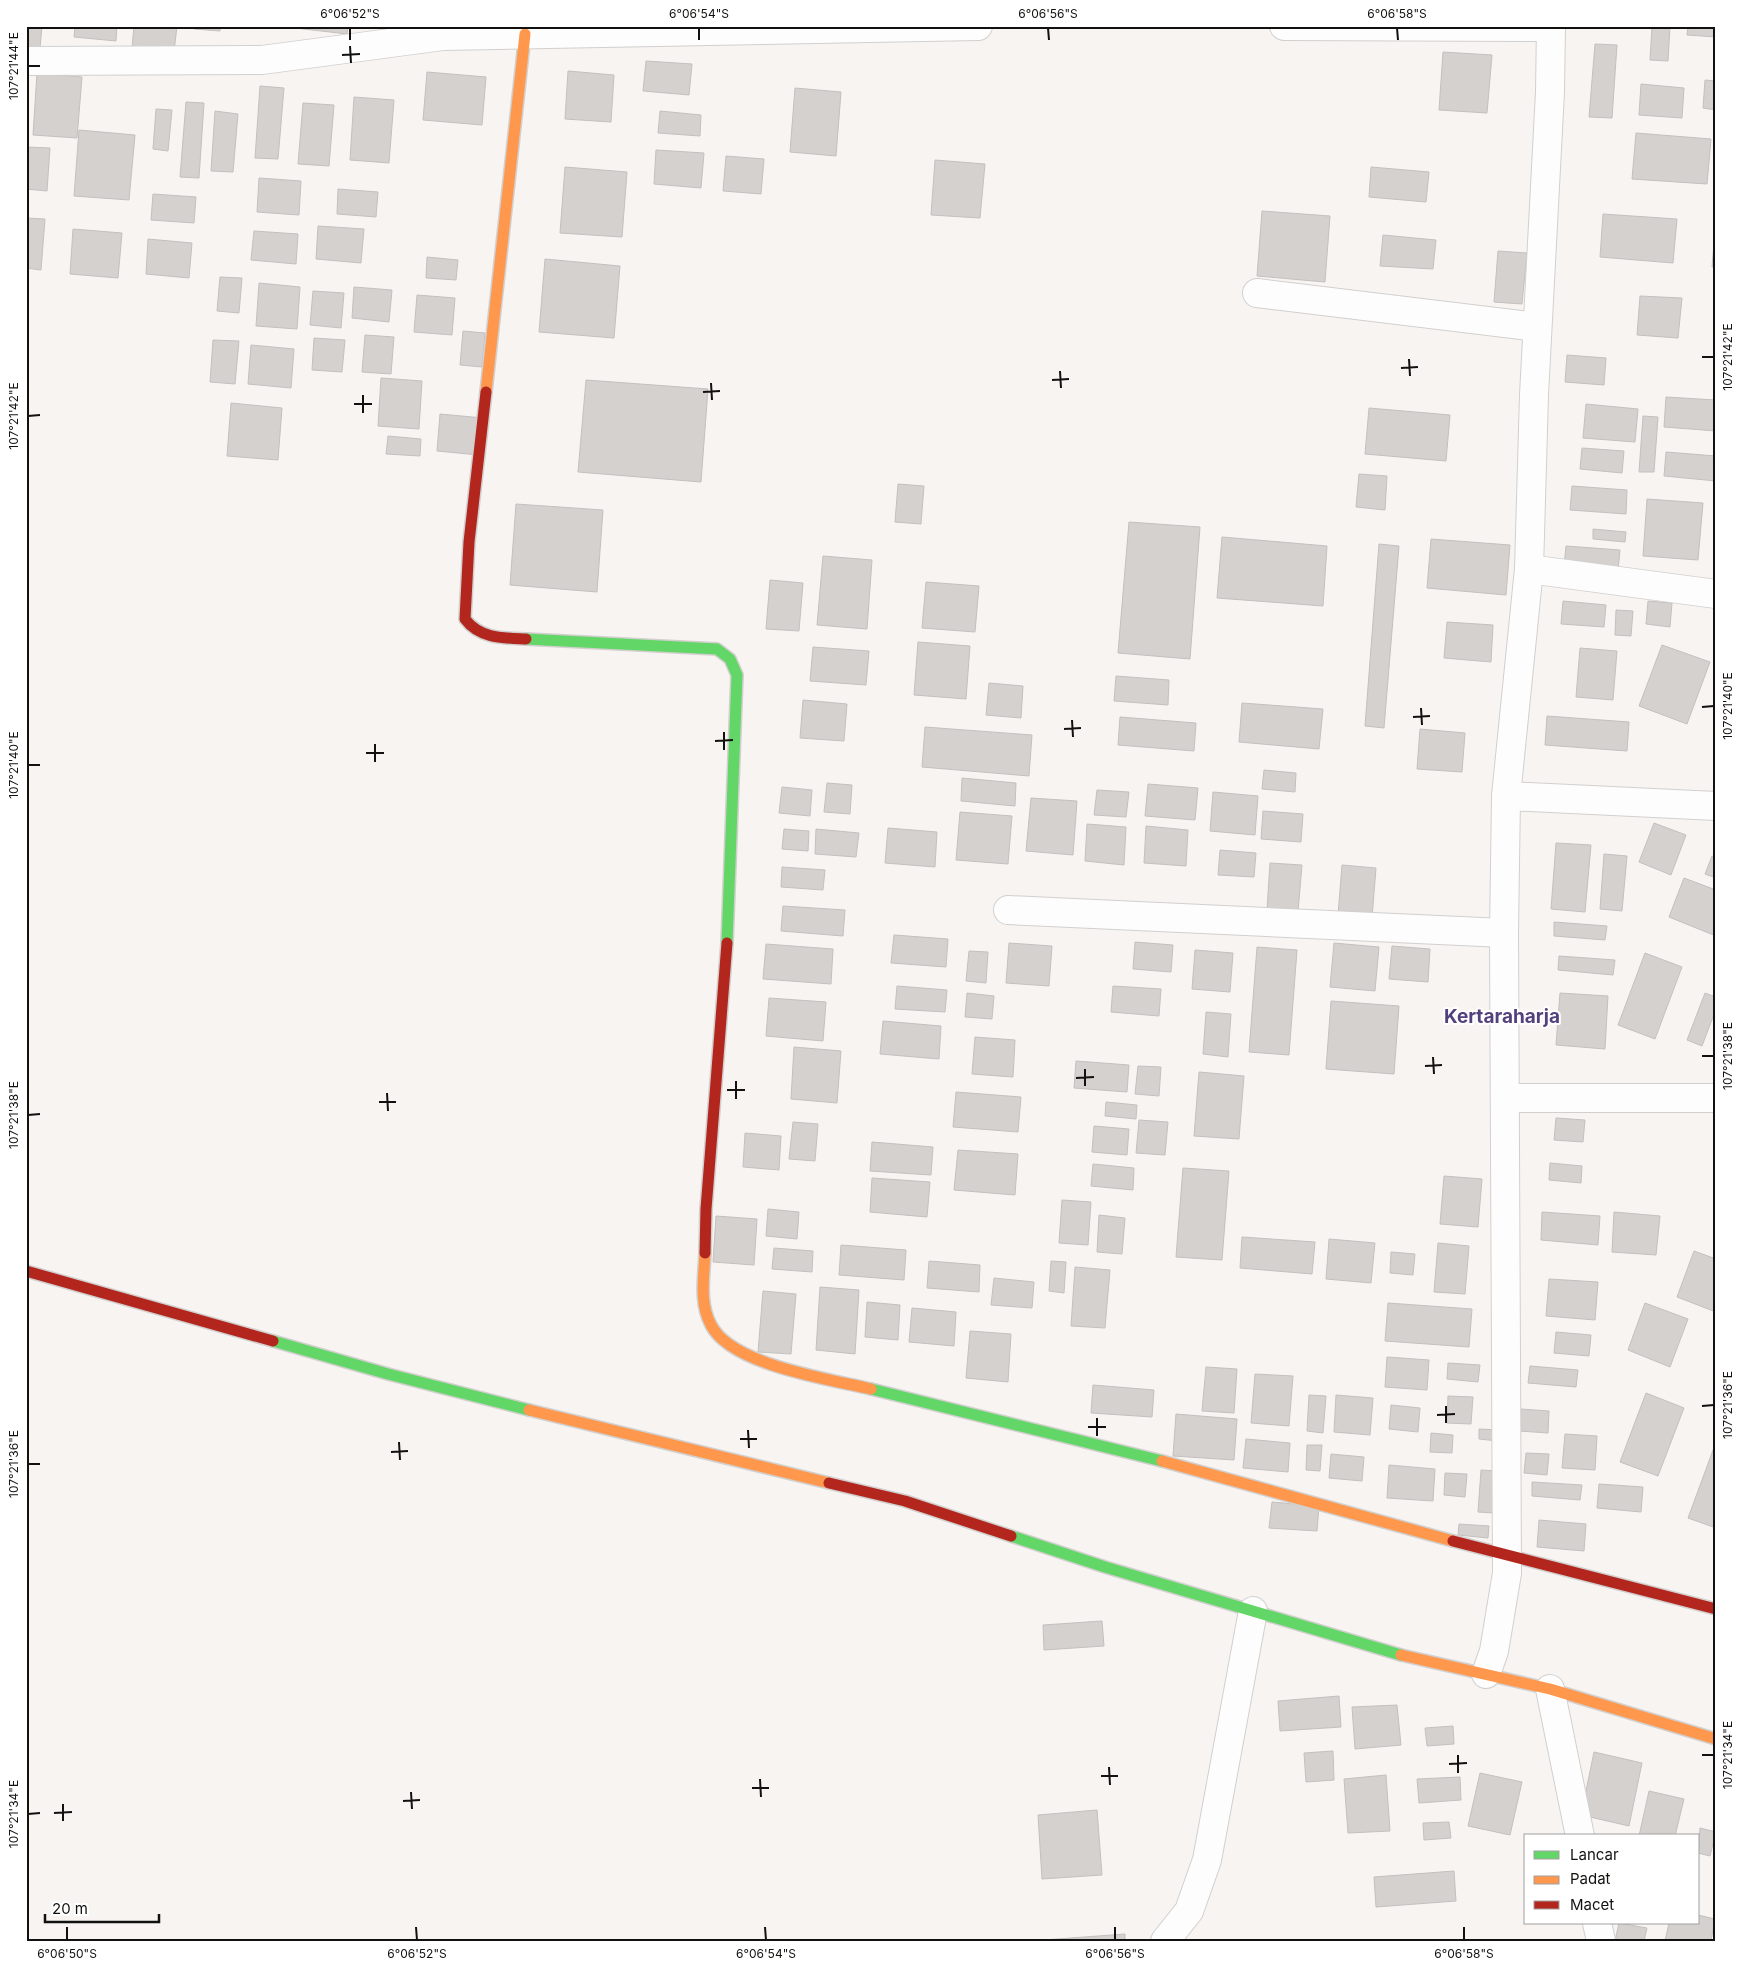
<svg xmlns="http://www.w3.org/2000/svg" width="1742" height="1967" font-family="Inter,sans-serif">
<rect width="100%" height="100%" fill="#f7f4f2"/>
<!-- building -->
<g fill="#d4d1cf" stroke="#c3c0bf">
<path d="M26,26H42L39,59L26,58Z"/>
<path d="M75,26H117L116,41L74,37Z"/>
<path d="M134,26H177L174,52L132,48Z"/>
<path d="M194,26H220V31L194,29Z"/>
<path d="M278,26H348L347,34Z"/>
<path d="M1652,26H1670L1668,61L1650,60Z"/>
<path d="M1688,26H1716V37L1687,35Z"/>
<path d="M1595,44L1617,45L1612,118L1589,117Z"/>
<path d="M1443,52L1492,55L1487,113L1439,110Z"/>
<path d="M646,61L692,64L689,95L643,91Z"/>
<path d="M568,71L614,75L611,122L565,119Z"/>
<path d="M427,72L486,77L482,125L423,120Z"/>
<path d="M37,73L82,77L77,138L33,135Z"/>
<path d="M1705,80L1716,81V110L1703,108Z"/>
<path d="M1641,84L1684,88L1682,118L1639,115Z"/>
<path d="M260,86L284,88L278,159L255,158Z"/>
<path d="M795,88L841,92L836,156L790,152Z"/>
<path d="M354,97L394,100L389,163L350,160Z"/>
<path d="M186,102L204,103L199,178L180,177Z"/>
<path d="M303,103L334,105L329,166L298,164Z"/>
<path d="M156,109L172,110L168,151L153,149Z"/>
<path d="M215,111L238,114L233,172L211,171Z"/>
<path d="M660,111L701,115L700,136L658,133Z"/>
<path d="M79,130L135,135L129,200L74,196Z"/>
<path d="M1636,133L1711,139L1707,184L1632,179Z"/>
<path d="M26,147L50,148L47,191L26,189Z"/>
<path d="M656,150L704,153L701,188L654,184Z"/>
<path d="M726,156L764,159L761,194L723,191Z"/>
<path d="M935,160L985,164L980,218L931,215Z"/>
<path d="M565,167L627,172L622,237L560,233Z"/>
<path d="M1371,167L1429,172L1426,202L1369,197Z"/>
<path d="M259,178L301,181L299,215L257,212Z"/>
<path d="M338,189L378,192L376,217L337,214Z"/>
<path d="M153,194L196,197L194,223L151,220Z"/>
<path d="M1262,211L1330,216L1325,282L1257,276Z"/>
<path d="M1603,214L1677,219L1673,263L1600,257Z"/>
<path d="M26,218L45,219L41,270L26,268Z"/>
<path d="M1716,221V267H1712Z"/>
<path d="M318,226L364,229L361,263L316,259Z"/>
<path d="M73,229L122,233L118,278L70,274Z"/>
<path d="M254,231L298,234L296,264L251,260Z"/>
<path d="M1383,235L1436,240L1433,269L1380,266Z"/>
<path d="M148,239L192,243L189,278L146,274Z"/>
<path d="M1498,251L1527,253L1522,304L1494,302Z"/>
<path d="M427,257L458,260L456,280L426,278Z"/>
<path d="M545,259L620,266L614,338L539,332Z"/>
<path d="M220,277L242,278L239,313L217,311Z"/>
<path d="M259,283L300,287L297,329L256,326Z"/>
<path d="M354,287L392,290L389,322L352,318Z"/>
<path d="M313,291L344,293L341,328L310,325Z"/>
<path d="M417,295L455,298L452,335L414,332Z"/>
<path d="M1640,296L1682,298L1678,338L1637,335Z"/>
<path d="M463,331L485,333L482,367L460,365Z"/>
<path d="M365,335L394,337L391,374L362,372Z"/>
<path d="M314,338L345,340L342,372L312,370Z"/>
<path d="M213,340L239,341L235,384L210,382Z"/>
<path d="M251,345L294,349L291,388L248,384Z"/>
<path d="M1567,355L1606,358L1604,385L1565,382Z"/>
<path d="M381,378L422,381L419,429L378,426Z"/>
<path d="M586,380L708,389L701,482L578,472Z"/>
<path d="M1666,397L1716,400V431L1664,427Z"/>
<path d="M231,403L282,408L278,460L227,456Z"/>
<path d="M1586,404L1638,409L1635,442L1583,438Z"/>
<path d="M1369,408L1450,415L1446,461L1365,454Z"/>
<path d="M440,414L483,418L479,455L437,451Z"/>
<path d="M1643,416L1658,417L1654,472H1639Z"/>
<path d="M388,436L421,439L420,456L386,454Z"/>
<path d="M1582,448L1624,451L1622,473L1580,469Z"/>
<path d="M1666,452L1716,456V481L1664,476Z"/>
<path d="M1359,474L1387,476L1385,510L1356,507Z"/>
<path d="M898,484L924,486L921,524L895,522Z"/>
<path d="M1572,486L1627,490L1626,514L1570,510Z"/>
<path d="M1647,499L1703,503L1698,560L1643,556Z"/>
<path d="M516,504L603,510L597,592L510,585Z"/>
<path d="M1129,522L1200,527L1190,659L1118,653Z"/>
<path d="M1593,529L1626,532L1625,542L1593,539Z"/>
<path d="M1222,537L1327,546L1323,606L1217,598Z"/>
<path d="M1431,539L1510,545L1506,595L1427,588Z"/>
<path d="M1379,544L1399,546L1384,728L1365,726Z"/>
<path d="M1566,546L1620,550L1618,571L1564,566Z"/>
<path d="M823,556L872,560L867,629L817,625Z"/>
<path d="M770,580L803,583L799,631L766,629Z"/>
<path d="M926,582L979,586L975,632L922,628Z"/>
<path d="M1563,601L1606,605L1604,627L1561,624Z"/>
<path d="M1648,601L1672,603L1670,627L1646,624Z"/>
<path d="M1616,610L1633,611L1631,636L1615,635Z"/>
<path d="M1447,622L1493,625L1491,662L1444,658Z"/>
<path d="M918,642L970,646L966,699L914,695Z"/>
<path d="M1662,645L1710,662L1687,724L1639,706Z"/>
<path d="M813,647L869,651L866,685L810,681Z"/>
<path d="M1580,648L1617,651L1613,700L1576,697Z"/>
<path d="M1116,676L1169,680L1168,705L1114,701Z"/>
<path d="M989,683L1023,686L1021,718L986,715Z"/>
<path d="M803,700L847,704L844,741L800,738Z"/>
<path d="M1242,703L1323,709L1319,749L1239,742Z"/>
<path d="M1547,716L1629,722L1627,751L1545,745Z"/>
<path d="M1120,717L1196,723L1194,751L1118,745Z"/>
<path d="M925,727L1032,735L1029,776L922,767Z"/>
<path d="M1420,729L1465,733L1462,772L1417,769Z"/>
<path d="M1264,770L1296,773L1295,792L1262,789Z"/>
<path d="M962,778L1016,783L1015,806L961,801Z"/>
<path d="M827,783L852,785L850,814L824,812Z"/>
<path d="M1148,784L1198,788L1195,820L1145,816Z"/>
<path d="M782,787L812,790L810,816L779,813Z"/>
<path d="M1097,790L1129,792L1126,817L1094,815Z"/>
<path d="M1213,792L1258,796L1255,835L1210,831Z"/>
<path d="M1031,798L1077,801L1073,855L1026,851Z"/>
<path d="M1263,811L1303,814L1301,842L1261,839Z"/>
<path d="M960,812L1012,816L1008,864L956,860Z"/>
<path d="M1654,823L1686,835L1671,875L1639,862Z"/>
<path d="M1087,824L1126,827L1124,865L1085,861Z"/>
<path d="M1146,826L1188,830L1186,866L1144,863Z"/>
<path d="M888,828L937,832L935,867L885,863Z"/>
<path d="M784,829L809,831L808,851L782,849Z"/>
<path d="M816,829L859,833L856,857L815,854Z"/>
<path d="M1556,843L1591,845L1585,912L1551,909Z"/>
<path d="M1220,850L1256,853L1254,877L1218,875Z"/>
<path d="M1604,854L1627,856L1622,911L1600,909Z"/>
<path d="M1712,856L1716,858V878L1705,874Z"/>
<path d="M1270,863L1302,865L1298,912L1267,910Z"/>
<path d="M1342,865L1376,868L1372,918L1338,915Z"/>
<path d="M782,867L825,870L823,890L781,887Z"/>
<path d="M1684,878L1716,890V936L1669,917Z"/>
<path d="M783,906L845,910L843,936L781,931Z"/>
<path d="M1554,922L1607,926L1605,940L1554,936Z"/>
<path d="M894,935L948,939L946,967L891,963Z"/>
<path d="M1135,942L1173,945L1171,972L1133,969Z"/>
<path d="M1009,943L1052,946L1049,986L1006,983Z"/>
<path d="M1334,943L1379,947L1375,991L1330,987Z"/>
<path d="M766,944L833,949L831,984L763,979Z"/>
<path d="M1392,946L1430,949L1428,982L1389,979Z"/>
<path d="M1257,947L1297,950L1289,1055L1249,1052Z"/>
<path d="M1195,950L1233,953L1230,992L1192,989Z"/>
<path d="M969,951L988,952L986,983L966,981Z"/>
<path d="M1645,953L1682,967L1655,1039L1618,1025Z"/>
<path d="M1559,956L1615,960L1613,975L1558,970Z"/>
<path d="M897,986L947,990L945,1012L895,1009Z"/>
<path d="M1113,986L1161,989L1159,1016L1111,1012Z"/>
<path d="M967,993L994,996L992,1019L965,1017Z"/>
<path d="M1560,993L1608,996L1605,1049L1556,1045Z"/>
<path d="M1705,993L1716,997V1009L1702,1046L1687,1040Z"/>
<path d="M769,998L826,1002L823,1041L766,1036Z"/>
<path d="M1331,1001L1399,1006L1394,1074L1326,1069Z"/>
<path d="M1206,1012L1231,1014L1228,1057L1203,1054Z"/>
<path d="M883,1021L941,1026L939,1059L880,1054Z"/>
<path d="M975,1037L1015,1040L1013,1077L972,1074Z"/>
<path d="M794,1047L841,1051L837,1103L791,1099Z"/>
<path d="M1076,1061L1129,1065L1127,1092L1074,1088Z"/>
<path d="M1138,1066L1161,1067L1159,1096L1135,1094Z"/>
<path d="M1199,1072L1244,1076L1239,1139L1194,1136Z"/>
<path d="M956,1092L1021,1097L1018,1132L953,1127Z"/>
<path d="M1106,1102L1137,1105L1136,1119L1105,1116Z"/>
<path d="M1556,1118L1585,1120L1583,1142L1554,1140Z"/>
<path d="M1139,1120L1168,1122L1165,1155L1136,1153Z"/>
<path d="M793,1122L818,1124L815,1161L789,1159Z"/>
<path d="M1094,1126L1129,1129L1127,1155L1092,1152Z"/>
<path d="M745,1133L781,1136L779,1170L743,1167Z"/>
<path d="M872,1142L933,1147L931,1175L870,1171Z"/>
<path d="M958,1150L1018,1154L1015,1195L954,1190Z"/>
<path d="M1550,1163L1582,1166L1581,1183L1549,1180Z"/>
<path d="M1093,1164L1134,1168L1133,1190L1091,1186Z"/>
<path d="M1183,1168L1229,1171L1222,1260L1176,1257Z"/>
<path d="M1444,1176L1482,1179L1478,1227L1440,1224Z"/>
<path d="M872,1178L930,1182L927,1217L870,1212Z"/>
<path d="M1062,1200L1091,1202L1088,1245L1059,1243Z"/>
<path d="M768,1209L799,1212L797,1239L766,1236Z"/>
<path d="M1542,1212L1600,1216L1598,1245L1541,1240Z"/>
<path d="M1614,1212L1660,1216L1656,1255L1612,1252Z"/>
<path d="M1099,1215L1125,1218L1122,1254L1097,1252Z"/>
<path d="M716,1216L757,1219L754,1265L713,1262Z"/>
<path d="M1242,1237L1315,1242L1312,1274L1240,1268Z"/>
<path d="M1329,1239L1375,1243L1371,1283L1326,1279Z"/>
<path d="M1438,1243L1469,1246L1465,1294L1434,1292Z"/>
<path d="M841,1245L906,1250L904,1280L839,1275Z"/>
<path d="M774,1248L813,1251L812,1272L772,1269Z"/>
<path d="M1694,1251L1716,1259V1312L1677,1297Z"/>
<path d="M1391,1252L1415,1254L1413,1275L1390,1273Z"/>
<path d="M929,1261L980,1265L979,1292L927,1288Z"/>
<path d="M1051,1261L1066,1262L1064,1293L1049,1291Z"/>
<path d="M1075,1267L1110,1270L1105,1328L1071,1326Z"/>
<path d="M994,1278L1034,1282L1032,1308L991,1305Z"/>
<path d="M1549,1279L1598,1282L1595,1320L1546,1316Z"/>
<path d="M820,1287L859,1290L855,1354L816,1350Z"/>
<path d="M763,1291L796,1294L791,1354L758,1352Z"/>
<path d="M867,1302L900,1305L898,1340L865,1337Z"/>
<path d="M1388,1303L1472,1309L1469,1347L1385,1341Z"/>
<path d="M1645,1303L1688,1319L1670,1367L1628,1350Z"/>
<path d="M912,1308L956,1312L954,1346L909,1342Z"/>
<path d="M970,1331L1011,1334L1008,1382L966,1378Z"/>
<path d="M1556,1332L1591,1335L1589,1356L1554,1353Z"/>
<path d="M1387,1357L1429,1360L1427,1390L1385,1387Z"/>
<path d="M1448,1363L1480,1365L1478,1382L1447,1379Z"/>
<path d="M1530,1366L1578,1370L1576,1387L1528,1383Z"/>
<path d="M1206,1367L1237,1369L1234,1413L1202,1411Z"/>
<path d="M1255,1374L1293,1376L1289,1426L1251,1423Z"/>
<path d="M1093,1385L1154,1390L1152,1417L1091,1413Z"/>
<path d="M1646,1393L1684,1408L1658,1476L1620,1462Z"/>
<path d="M1309,1395L1326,1396L1323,1433L1307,1431Z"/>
<path d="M1336,1395L1373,1398L1370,1435L1334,1432Z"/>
<path d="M1448,1396L1473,1397L1471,1424L1447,1423Z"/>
<path d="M1391,1405L1420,1408L1418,1432L1389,1429Z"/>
<path d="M1521,1409L1549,1411L1548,1433L1519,1431Z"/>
<path d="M1176,1414L1237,1419L1234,1460L1173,1456Z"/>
<path d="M1479,1429L1499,1430L1498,1441L1479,1439Z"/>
<path d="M1431,1433L1453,1435L1452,1453L1430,1452Z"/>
<path d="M1565,1434L1597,1436L1595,1470L1562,1468Z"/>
<path d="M1246,1439L1290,1443L1288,1472L1243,1468Z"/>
<path d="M1716,1442V1528L1688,1518Z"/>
<path d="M1307,1445H1322L1320,1471L1306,1470Z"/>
<path d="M1526,1453L1549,1454L1547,1475L1524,1473Z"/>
<path d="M1331,1454L1364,1457L1362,1481L1329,1478Z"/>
<path d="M1389,1465L1435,1469L1433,1501L1387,1498Z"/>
<path d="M1481,1470L1496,1471L1493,1513L1478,1512Z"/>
<path d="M1445,1473L1467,1474L1465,1497L1444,1495Z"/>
<path d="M1532,1482L1582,1485L1580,1500L1532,1496Z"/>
<path d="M1599,1484L1643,1487L1641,1512L1597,1508Z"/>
<path d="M1272,1502L1319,1506L1317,1531L1269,1528Z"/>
<path d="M1539,1520L1586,1524L1584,1551L1537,1547Z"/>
<path d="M1459,1524L1489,1526L1488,1538L1458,1535Z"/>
<path d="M1102,1621L1104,1646L1044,1650L1043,1625Z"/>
<path d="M1339,1696L1341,1727L1280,1731L1278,1701Z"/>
<path d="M1397,1705L1401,1745L1355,1749L1352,1707Z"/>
<path d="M1453,1726L1454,1744L1427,1746L1425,1728Z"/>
<path d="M1333,1751L1334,1780L1306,1782L1304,1753Z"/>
<path d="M1594,1752L1642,1763L1629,1826L1581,1815Z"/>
<path d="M1480,1773L1522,1782L1510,1835L1468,1826Z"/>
<path d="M1386,1775L1390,1831L1348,1833L1344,1779Z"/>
<path d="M1460,1777L1461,1800L1419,1803L1417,1779Z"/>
<path d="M1649,1791L1684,1799L1675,1836H1639Z"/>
<path d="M1097,1810L1102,1875L1042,1879L1038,1815Z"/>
<path d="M1449,1822L1451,1838L1424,1840L1423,1823Z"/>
<path d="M1700,1828L1716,1832L1710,1856L1698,1853Z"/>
<path d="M1454,1871L1456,1901L1376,1907L1374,1877Z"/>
<path d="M1698,1915L1715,1919L1711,1941H1665L1669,1923H1698Z"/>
<path d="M1619,1923L1647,1928L1644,1941H1615Z"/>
<path d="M1125,1934V1941H1030Z"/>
</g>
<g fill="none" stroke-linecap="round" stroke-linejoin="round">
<defs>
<g id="street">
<path d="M1284,26L1551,27"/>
<path d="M26,61L262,60L443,36L978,26"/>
<path d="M1257,293L1537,327"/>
<path d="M1529,569L1716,594"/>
<path d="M1506,796L1716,806"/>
<path d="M1008,910L1504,933"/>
<path d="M1505,1098H1716"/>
<path d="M1486,1674L1494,1651L1507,1573L1504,933L1506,796L1529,569L1534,395L1550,92L1551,26"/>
<path d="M1550,1689L1580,1836"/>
<path d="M1597,1923L1601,1941"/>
<path d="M1165,1941L1189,1911L1207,1860L1253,1611"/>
</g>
<g id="fast">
<path d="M526,639L717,649L730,659L737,675L727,943"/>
<path d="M273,1341L388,1374L529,1410"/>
<path d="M871,1389L1162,1461"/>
<path d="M1011,1536L1105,1567L1401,1655"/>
</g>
<g id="slow">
<path d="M486,392L525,34"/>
<path d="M705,1253C704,1277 699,1303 711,1325C731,1365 829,1379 871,1389"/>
<path d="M529,1410L829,1483"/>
<path d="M1162,1461L1453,1541"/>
<path d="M1401,1655L1550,1689L1716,1739"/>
</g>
<g id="jam">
<path d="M486,392L469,542L465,619C480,639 504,638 526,639"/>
<path d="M705,1253L706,1209L727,943"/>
<path d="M26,1271L273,1341"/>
<path d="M829,1483L905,1501L1011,1536"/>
<path d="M1453,1541L1716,1609"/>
</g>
</defs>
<!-- street casing -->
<use href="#street" stroke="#d2d0ce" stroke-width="30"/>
<!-- fast casing -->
<use href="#fast" stroke="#d2d0ce" stroke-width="14"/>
<!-- slow casing -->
<use href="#slow" stroke="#d2d0ce" stroke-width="14"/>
<!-- jam casing -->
<use href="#jam" stroke="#d2d0ce" stroke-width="14"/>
<!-- street -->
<use href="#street" stroke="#fefdfd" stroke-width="28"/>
<!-- fast -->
<use href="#fast" stroke="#63d668" stroke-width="11"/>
<!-- slow -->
<use href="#slow" stroke="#ff974d" stroke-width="11"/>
<!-- jam -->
<use href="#jam" stroke="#b3261e" stroke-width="11"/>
</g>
<!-- ticks -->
<path fill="none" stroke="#13110f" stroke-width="2" d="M350,28V40M699,28V40M1048,28L1049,40M1397,28L1398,40M350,46L351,63M342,55L360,54M28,66H40M1702,357H1714M1409,359L1410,376M1401,368L1418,367M1060,371L1061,388M1052,380L1069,379M711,383L712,400M703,392L720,391M363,395V413M354,404H372M28,416L40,415M1702,707L1714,706M1421,708L1422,725M1413,717L1430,716M1072,720L1073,737M1064,729L1081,728M724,732V750M715,741L733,740M375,744V762M366,753H384M28,765H40M1702,1056H1714M1433,1057L1434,1074M1425,1066L1442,1065M1085,1069V1086M1076,1078L1094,1077M736,1081V1099M727,1090H745M387,1093L388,1111M379,1102H396M28,1115L40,1114M1446,1406V1423M1702,1406L1714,1405M1437,1415L1455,1414M1097,1418V1436M1088,1427H1106M748,1430L749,1448M740,1439H757M399,1442L400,1460M391,1452L408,1451M28,1464H40M1458,1755V1773M1702,1755H1714M1449,1764L1467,1763M1109,1767L1110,1785M1101,1776H1118M760,1779L761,1797M752,1788H769M411,1792L412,1809M403,1801L420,1800M63,1804V1821M54,1813L72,1812M28,1814L40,1813M67,1927V1940M416,1927L417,1940M765,1927L766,1940M1115,1927V1940M1464,1927V1940"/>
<g text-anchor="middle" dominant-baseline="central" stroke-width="4" stroke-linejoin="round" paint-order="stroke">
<!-- quarter labels -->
<g font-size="19" font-weight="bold" fill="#53417e" stroke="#fff">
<text x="1502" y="1016">Kertaraharja</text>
</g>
</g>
<!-- border -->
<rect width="1742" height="1967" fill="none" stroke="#ffffff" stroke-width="55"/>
<!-- legend -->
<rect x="1524" y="1834" width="175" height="90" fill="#ffffff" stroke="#a1a09f"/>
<rect x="1534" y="1851" width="25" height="8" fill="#63d668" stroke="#a1a09f"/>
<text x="1570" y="1860" font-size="15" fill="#13110f">Lancar</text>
<rect x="1534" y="1876" width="25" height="8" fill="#ff974d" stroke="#a1a09f"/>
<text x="1570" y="1884" font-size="15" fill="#13110f">Padat</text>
<rect x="1534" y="1901" width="25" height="8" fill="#b3261e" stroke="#a1a09f"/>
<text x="1570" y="1910" font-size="15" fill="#13110f">Macet</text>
<!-- scale -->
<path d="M45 1914v8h114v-8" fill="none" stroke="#13110f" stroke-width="2.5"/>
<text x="52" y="1914" font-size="15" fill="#13110f" stroke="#ffffff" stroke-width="4" paint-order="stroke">20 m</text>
<rect x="28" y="28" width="1686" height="1912" fill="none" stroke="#13110f" stroke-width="2"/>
<g font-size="12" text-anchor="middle" fill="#13110f">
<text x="350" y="18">6°06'52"S</text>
<text x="699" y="18">6°06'54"S</text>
<text x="1048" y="18">6°06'56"S</text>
<text x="1397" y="18">6°06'58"S</text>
<text transform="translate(14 66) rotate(-90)" y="4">107°21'44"E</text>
<text transform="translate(1728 357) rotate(-90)" y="4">107°21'42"E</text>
<text transform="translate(14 416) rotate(-90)" y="4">107°21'42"E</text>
<text transform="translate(1728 706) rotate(-90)" y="4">107°21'40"E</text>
<text transform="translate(14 765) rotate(-90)" y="4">107°21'40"E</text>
<text transform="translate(1728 1056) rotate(-90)" y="4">107°21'38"E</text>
<text transform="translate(14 1115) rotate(-90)" y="4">107°21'38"E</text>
<text transform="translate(1728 1405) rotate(-90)" y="4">107°21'36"E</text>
<text transform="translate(14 1464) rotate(-90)" y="4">107°21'36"E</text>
<text transform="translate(1728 1755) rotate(-90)" y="4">107°21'34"E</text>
<text transform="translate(14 1814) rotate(-90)" y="4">107°21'34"E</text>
<text x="67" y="1958">6°06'50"S</text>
<text x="417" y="1958">6°06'52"S</text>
<text x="766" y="1958">6°06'54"S</text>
<text x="1115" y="1958">6°06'56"S</text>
<text x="1464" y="1958">6°06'58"S</text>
</g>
</svg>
